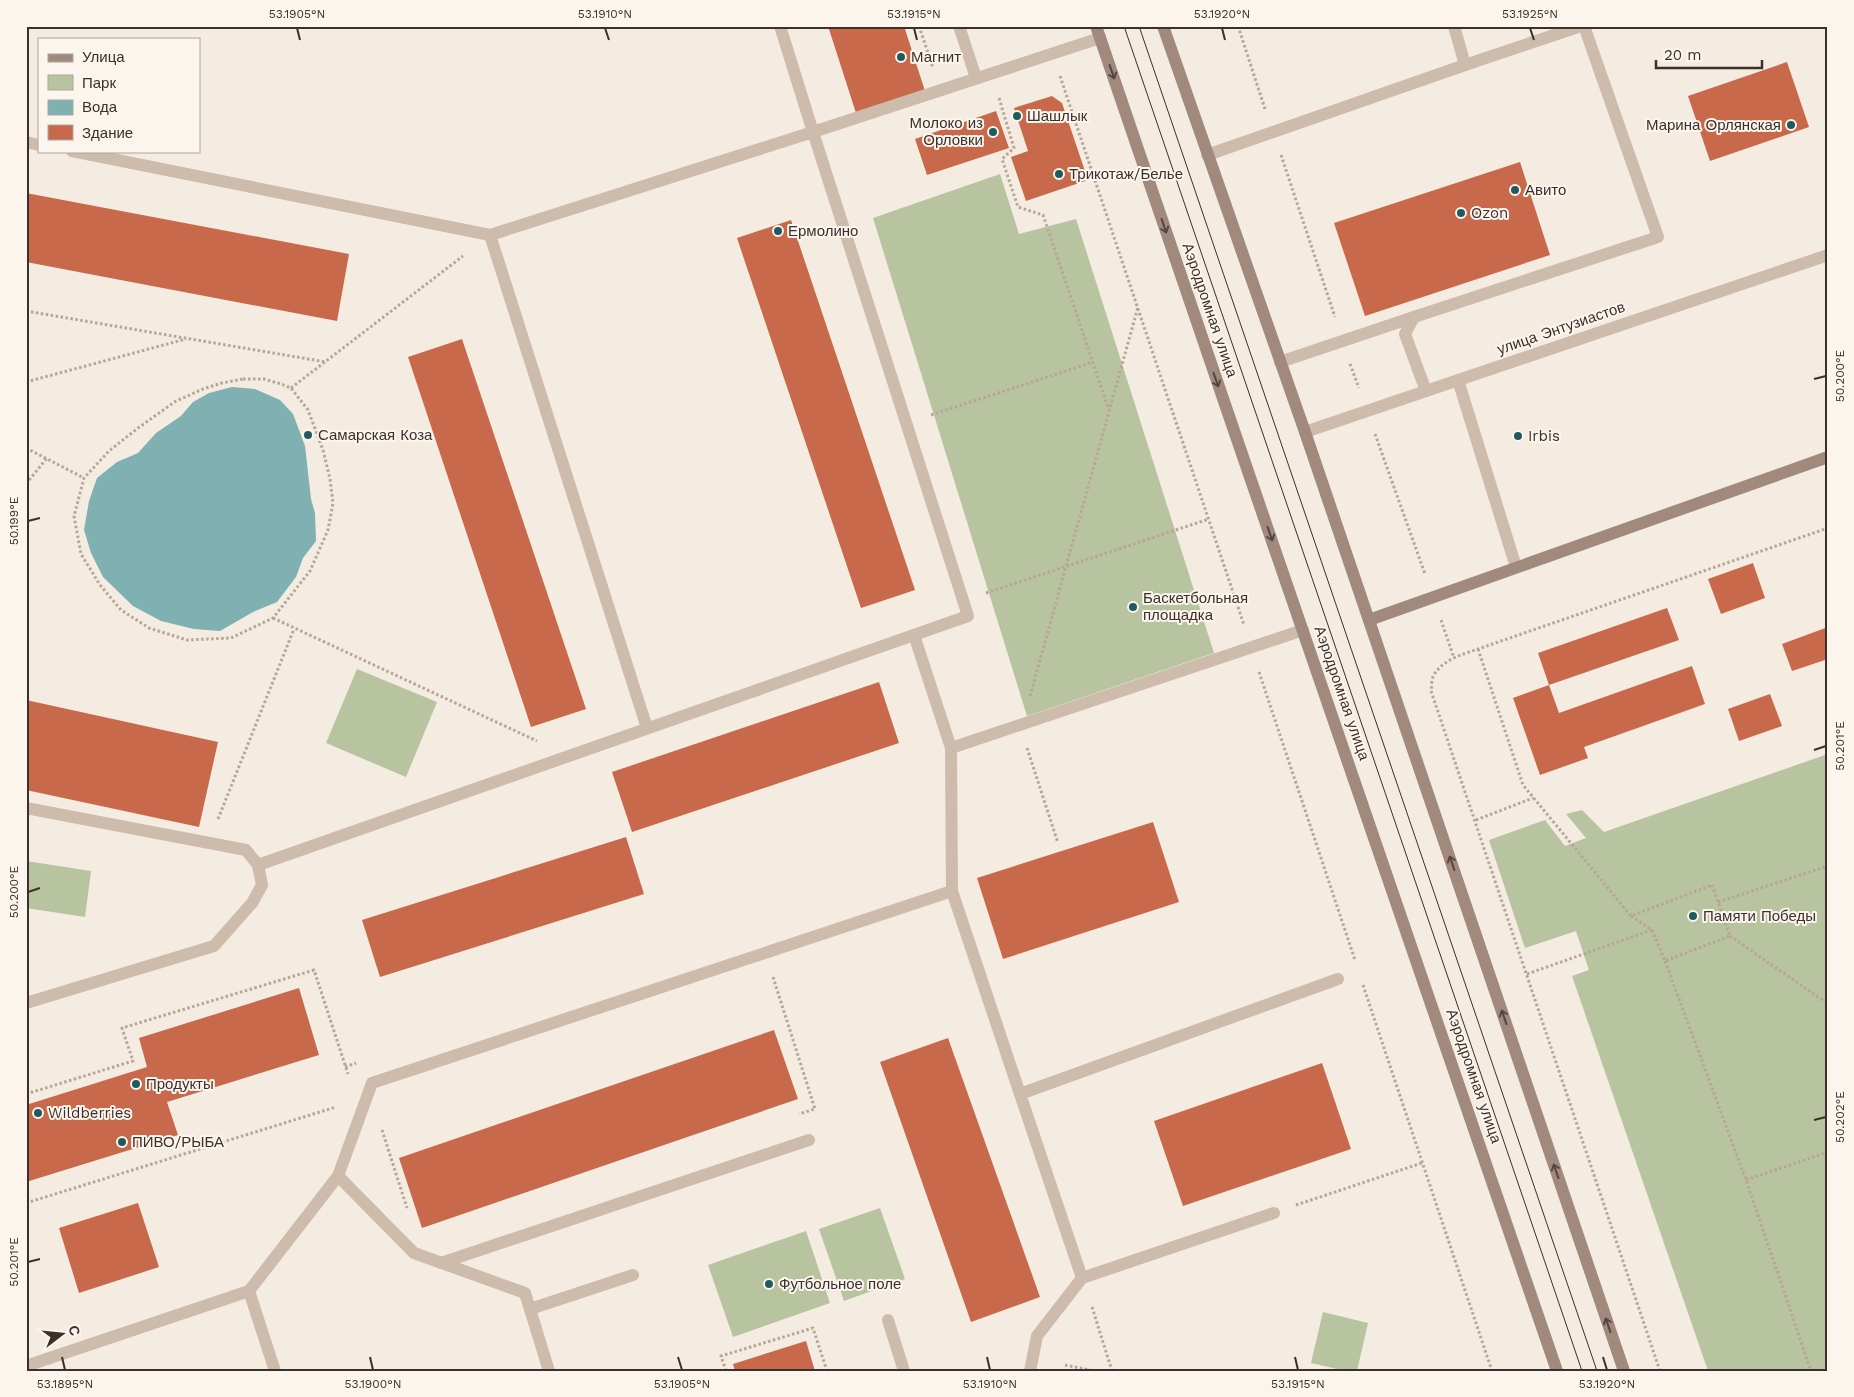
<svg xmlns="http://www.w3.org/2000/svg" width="1854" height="1397" font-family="'Work Sans',sans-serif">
<rect width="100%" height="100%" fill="#f4ebe1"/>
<!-- green -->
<g fill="#b8c4a0">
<path d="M1000,174L1019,234L1076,219L1214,653L1027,716L873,218Z"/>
<path d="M357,669L437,702L406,777L326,743Z"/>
<path d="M1828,754V1371H1708L1572,976L1589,970L1576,931L1525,948L1489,840L1545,820L1565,846L1586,838L1566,814L1582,810L1604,832Z"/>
<path d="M26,861L91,871L85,917L26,908Z"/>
<path d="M880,1208L905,1279L844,1301L819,1229Z"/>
<path d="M806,1231L830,1303L733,1337L708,1265Z"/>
<path d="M1323,1312L1368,1323L1357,1371H1346L1311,1363Z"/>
</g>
<!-- water -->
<path fill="#7fb0b2" d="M232,387L255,389L280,400L293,414L305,446L311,499L315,513L316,541L303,558L296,577L277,602L253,612L220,631L194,629L161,621L133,606L103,577L91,553L84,530L89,501L97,478L117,462L138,453L156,433L181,416L193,402L209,393Z"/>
<!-- building -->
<g fill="#c8694b">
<path d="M828,26H904L925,91L856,113Z"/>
<path d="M1787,62L1809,127L1710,161L1688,96Z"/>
<path d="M1052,96L1062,103L1088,180L1026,201L1011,157L1028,151L1014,108Z"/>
<path d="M996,111L1009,148L927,175L915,139Z"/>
<path d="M1520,162L1550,255L1365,316L1334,223Z"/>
<path d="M26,193L349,254L337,321L26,262Z"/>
<path d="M791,220L915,590L861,608L737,238Z"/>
<path d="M462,339L586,709L531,727L408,357Z"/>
<path d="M1753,563L1765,598L1721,614L1708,579Z"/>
<path d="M1667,608L1679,640L1549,685L1538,653Z"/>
<path d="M1828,627V659L1792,671L1782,644Z"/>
<path d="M1692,666L1705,704L1584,747L1588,758L1540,775L1513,698L1549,685L1559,713Z"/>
<path d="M879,682L899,743L632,832L612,772Z"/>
<path d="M1770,694L1782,726L1739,741L1728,709Z"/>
<path d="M26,700L218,742L199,827L26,790Z"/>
<path d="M1153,822L1179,902L1003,959L977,878Z"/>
<path d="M626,837L644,894L380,977L362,920Z"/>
<path d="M299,988L319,1055L167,1102L178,1135L26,1182V1105L147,1067L139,1038Z"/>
<path d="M774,1030L798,1099L422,1228L399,1158Z"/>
<path d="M948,1038L1040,1297L971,1322L880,1062Z"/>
<path d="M1322,1063L1351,1149L1183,1206L1154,1121Z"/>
<path d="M138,1203L159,1267L79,1293L59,1228Z"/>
<path d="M806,1341L815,1371H735L733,1364Z"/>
</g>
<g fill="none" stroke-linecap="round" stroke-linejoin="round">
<!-- path -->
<g stroke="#b9a596" stroke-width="3" stroke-dasharray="2.5 2.5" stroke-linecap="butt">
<path d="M919,26L933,68"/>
<path d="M1238,26L1265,109"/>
<path d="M1060,76L1244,625"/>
<path d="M999,98L1014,148L1002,159L1018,207L1043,215L1109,410"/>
<path d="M1281,155L1335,317"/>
<path d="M26,311L326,362"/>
<path d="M1350,364L1359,388"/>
<path d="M243,379H264L281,384L291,388L308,410L323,450L330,479L333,503L328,530L310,571L273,618L231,638L187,640L149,628L121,610L100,585L81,554L74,516L84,478L109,451L138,428L176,401L203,389L222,383Z"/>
<path d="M26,382L186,339"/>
<path d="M291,388L463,256"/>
<path d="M931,415L1093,362"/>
<path d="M1375,434L1425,574"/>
<path d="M26,448L84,478"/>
<path d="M26,484L47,458"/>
<path d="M986,593L1209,519"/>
<path d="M273,618L537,741"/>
<path d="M1441,620L1454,658"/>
<path d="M1478,649L1523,785L1631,916"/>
<path d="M1259,672L1355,960"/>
<path d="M1030,696L1138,307"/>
<path d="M1027,748L1058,843"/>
<path d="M218,819L294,629"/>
<path d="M1476,820L1533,798"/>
<path d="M1712,885L1730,936L1665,961L1652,930L1631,916Z"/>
<path d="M1718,902L1828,866"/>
<path d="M1730,936L1828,1004"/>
<path d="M1665,961L1746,1180L1811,1371"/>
<path d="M1527,974L1652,930"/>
<path d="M773,977L815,1109L799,1114"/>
<path d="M1363,985L1492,1371"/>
<path d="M345,1067L356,1063"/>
<path d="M26,1094L133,1061L122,1028L314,970L348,1074"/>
<path d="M382,1130L407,1208"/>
<path d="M1746,1180L1828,1152"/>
<path d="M26,1203L336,1107"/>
<path d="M1296,1205L1422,1163"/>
<path d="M1092,1307L1112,1371"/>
<path d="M1065,1365L1094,1371"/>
<path d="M726,1371L721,1356L813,1328L827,1371"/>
<path d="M1660,1371L1431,691C1432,686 1431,679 1434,675C1442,660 1463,654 1478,649L1828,528"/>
</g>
<!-- service -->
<g stroke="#cdbbac" stroke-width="12">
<path d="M780,26L813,132L1100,38"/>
<path d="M959,26L976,78"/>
<path d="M1465,65L1581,26"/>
<path d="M26,142L39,145"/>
<path d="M1207,155L1465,65L1454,26"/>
<path d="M490,235L647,728"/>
<path d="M1280,362L1414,317"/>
<path d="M1458,380L1516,567"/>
<path d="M1426,391L1405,334L1414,317L1658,237L1584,26"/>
<path d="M914,635L951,748L952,891L1020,1094"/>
<path d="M951,748L1303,630"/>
<path d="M26,808L246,850L258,865L968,616L813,132L490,235L72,151"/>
<path d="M26,1003L214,946L252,903L262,885L258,865"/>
<path d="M338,1176L414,1253L525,1293L549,1371"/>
<path d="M441,1263L809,1140"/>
<path d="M1082,1278L1020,1094L1338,979"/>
<path d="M249,1291L275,1371"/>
<path d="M530,1309L633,1275"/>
<path d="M888,1320L904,1371"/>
<path d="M26,1366L249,1291L338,1176L372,1083L952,891"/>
<path d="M1030,1371L1037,1336L1082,1278L1274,1213"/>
</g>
<!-- minor -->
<path stroke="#cdbbac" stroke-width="12" d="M1305,432L1828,255"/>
<!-- secondary -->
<g stroke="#a18a7d" stroke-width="12">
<path d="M1096,26L1229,416L1557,1371"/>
<path d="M1163,26L1305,432L1624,1371"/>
<path d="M1369,620L1828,457"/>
</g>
<!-- tram -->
<g stroke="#3b302b" stroke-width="1">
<path d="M1124,26L1582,1371"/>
<path d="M1139,26L1597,1371"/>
</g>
</g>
<!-- one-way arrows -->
<defs><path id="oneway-shaft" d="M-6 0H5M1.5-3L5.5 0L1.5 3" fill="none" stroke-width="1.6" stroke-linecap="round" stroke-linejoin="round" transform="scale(1.25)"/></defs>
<g stroke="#544640">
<use href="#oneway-shaft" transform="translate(1112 72) rotate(71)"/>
<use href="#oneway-shaft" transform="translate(1164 226) rotate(71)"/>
<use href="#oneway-shaft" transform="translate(1216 380) rotate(71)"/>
<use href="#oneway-shaft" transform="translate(1270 534) rotate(71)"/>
<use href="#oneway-shaft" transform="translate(1452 863) rotate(-109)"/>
<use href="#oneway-shaft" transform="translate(1504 1017) rotate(-109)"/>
<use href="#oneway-shaft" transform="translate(1556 1171) rotate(-109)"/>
<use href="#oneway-shaft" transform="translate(1608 1325) rotate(-109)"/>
</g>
<!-- ticks -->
<path fill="none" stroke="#3b302b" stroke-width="2" d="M297,28L300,40M605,28L609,40M914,28L917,40M1222,28L1225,40M1530,28L1534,40M1814,379L1826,376M28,521L40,518M1814,750L1826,746M28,892L40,888M1814,1120L1826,1117M28,1262L40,1259M62,1357L65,1370M370,1357L373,1370M678,1357L682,1370M987,1357L990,1370M1295,1357L1298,1370M1603,1357L1607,1370"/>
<!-- markers -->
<g fill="#1f5a5e" stroke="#fbf5ee" stroke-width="2">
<circle cx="901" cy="57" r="5"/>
<circle cx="1017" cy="116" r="5"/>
<circle cx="1791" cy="125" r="5"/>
<circle cx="993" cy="132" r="5"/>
<circle cx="1059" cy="174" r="5"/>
<circle cx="1515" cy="190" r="5"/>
<circle cx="1461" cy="213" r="5"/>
<circle cx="778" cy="231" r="5"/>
<circle cx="308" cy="435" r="5"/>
<circle cx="1518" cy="436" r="5"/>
<circle cx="1133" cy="607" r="5"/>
<circle cx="1693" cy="916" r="5"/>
<circle cx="136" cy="1084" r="5"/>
<circle cx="38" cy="1113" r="5"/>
<circle cx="122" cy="1142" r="5"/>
<circle cx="769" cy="1284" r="5"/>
</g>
<g text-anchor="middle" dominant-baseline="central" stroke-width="4" stroke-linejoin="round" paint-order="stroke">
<!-- poi labels -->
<g font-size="15" fill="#3b302b" stroke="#fbf5ee" text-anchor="start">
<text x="911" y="57">Магнит</text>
<text x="1027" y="116">Шашлык</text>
<text x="983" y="123" text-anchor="end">Молоко из<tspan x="983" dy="17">Орловки</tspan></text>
<text x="1781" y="125" text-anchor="end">Марина Орлянская</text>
<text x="1069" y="174">Трикотаж/Белье</text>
<text x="1525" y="190">Авито</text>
<text x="1471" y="213">Ozon</text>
<text x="788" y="231">Ермолино</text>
<text x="318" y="435">Самарская Коза</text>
<text x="1528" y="436">Irbis</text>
<text x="1143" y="598">Баскетбольная<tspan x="1143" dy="17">площадка</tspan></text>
<text x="1703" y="916">Памяти Победы</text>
<text x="146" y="1084">Продукты</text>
<text x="48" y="1113">Wildberries</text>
<text x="132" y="1142">ПИВО/РЫБА</text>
<text x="779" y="1284">Футбольное поле</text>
</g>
<!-- street labels -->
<g font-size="15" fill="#3b302b" stroke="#fbf5ee">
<text transform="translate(1210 310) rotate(71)">Аэродромная улица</text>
<text transform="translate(1561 328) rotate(-19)">улица Энтузиастов</text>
<text transform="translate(1342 693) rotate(71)">Аэродромная улица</text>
<text transform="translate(1474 1076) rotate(71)">Аэродромная улица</text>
</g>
</g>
<!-- border -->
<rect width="1854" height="1397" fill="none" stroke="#fbf5ee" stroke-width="55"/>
<!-- legend -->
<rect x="38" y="38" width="162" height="115" fill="#fbf5ee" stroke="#aea6a0"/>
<rect x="48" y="54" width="25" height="8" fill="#a18a7d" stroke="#aea6a0"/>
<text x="82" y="62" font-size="15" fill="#3b302b">Улица</text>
<rect x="48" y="75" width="25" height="15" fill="#b8c4a0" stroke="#aea6a0"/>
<text x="82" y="88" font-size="15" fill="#3b302b">Парк</text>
<rect x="48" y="100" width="25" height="15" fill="#7fb0b2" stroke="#aea6a0"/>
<text x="82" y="112" font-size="15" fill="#3b302b">Вода</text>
<rect x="48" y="125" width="25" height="15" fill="#c8694b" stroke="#aea6a0"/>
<text x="82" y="138" font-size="15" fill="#3b302b">Здание</text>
<!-- north arrow -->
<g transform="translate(62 1334) rotate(74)" stroke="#fbf5ee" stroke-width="4" paint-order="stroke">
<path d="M0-4L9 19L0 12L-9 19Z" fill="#3b302b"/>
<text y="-8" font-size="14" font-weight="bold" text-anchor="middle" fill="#3b302b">С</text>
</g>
<!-- scale -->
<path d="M1656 60v8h106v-8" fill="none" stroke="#3b302b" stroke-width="2.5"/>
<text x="1664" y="60" font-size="15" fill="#3b302b" stroke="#fbf5ee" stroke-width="4" paint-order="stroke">20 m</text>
<rect x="28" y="28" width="1798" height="1342" fill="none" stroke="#3b302b" stroke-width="2"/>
<g font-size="12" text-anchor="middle" fill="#3b302b">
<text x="297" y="18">53.1905°N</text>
<text x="605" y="18">53.1910°N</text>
<text x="914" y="18">53.1915°N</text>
<text x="1222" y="18">53.1920°N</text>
<text x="1530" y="18">53.1925°N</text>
<text transform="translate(1840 376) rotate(-90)" y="4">50.200°E</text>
<text transform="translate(14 521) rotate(-90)" y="4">50.199°E</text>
<text transform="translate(1840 746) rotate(-90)" y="4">50.201°E</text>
<text transform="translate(14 892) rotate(-90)" y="4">50.200°E</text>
<text transform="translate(1840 1117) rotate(-90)" y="4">50.202°E</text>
<text transform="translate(14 1262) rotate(-90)" y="4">50.201°E</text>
<text x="65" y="1388">53.1895°N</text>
<text x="373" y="1388">53.1900°N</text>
<text x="682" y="1388">53.1905°N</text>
<text x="990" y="1388">53.1910°N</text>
<text x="1298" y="1388">53.1915°N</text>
<text x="1607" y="1388">53.1920°N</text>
</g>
</svg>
